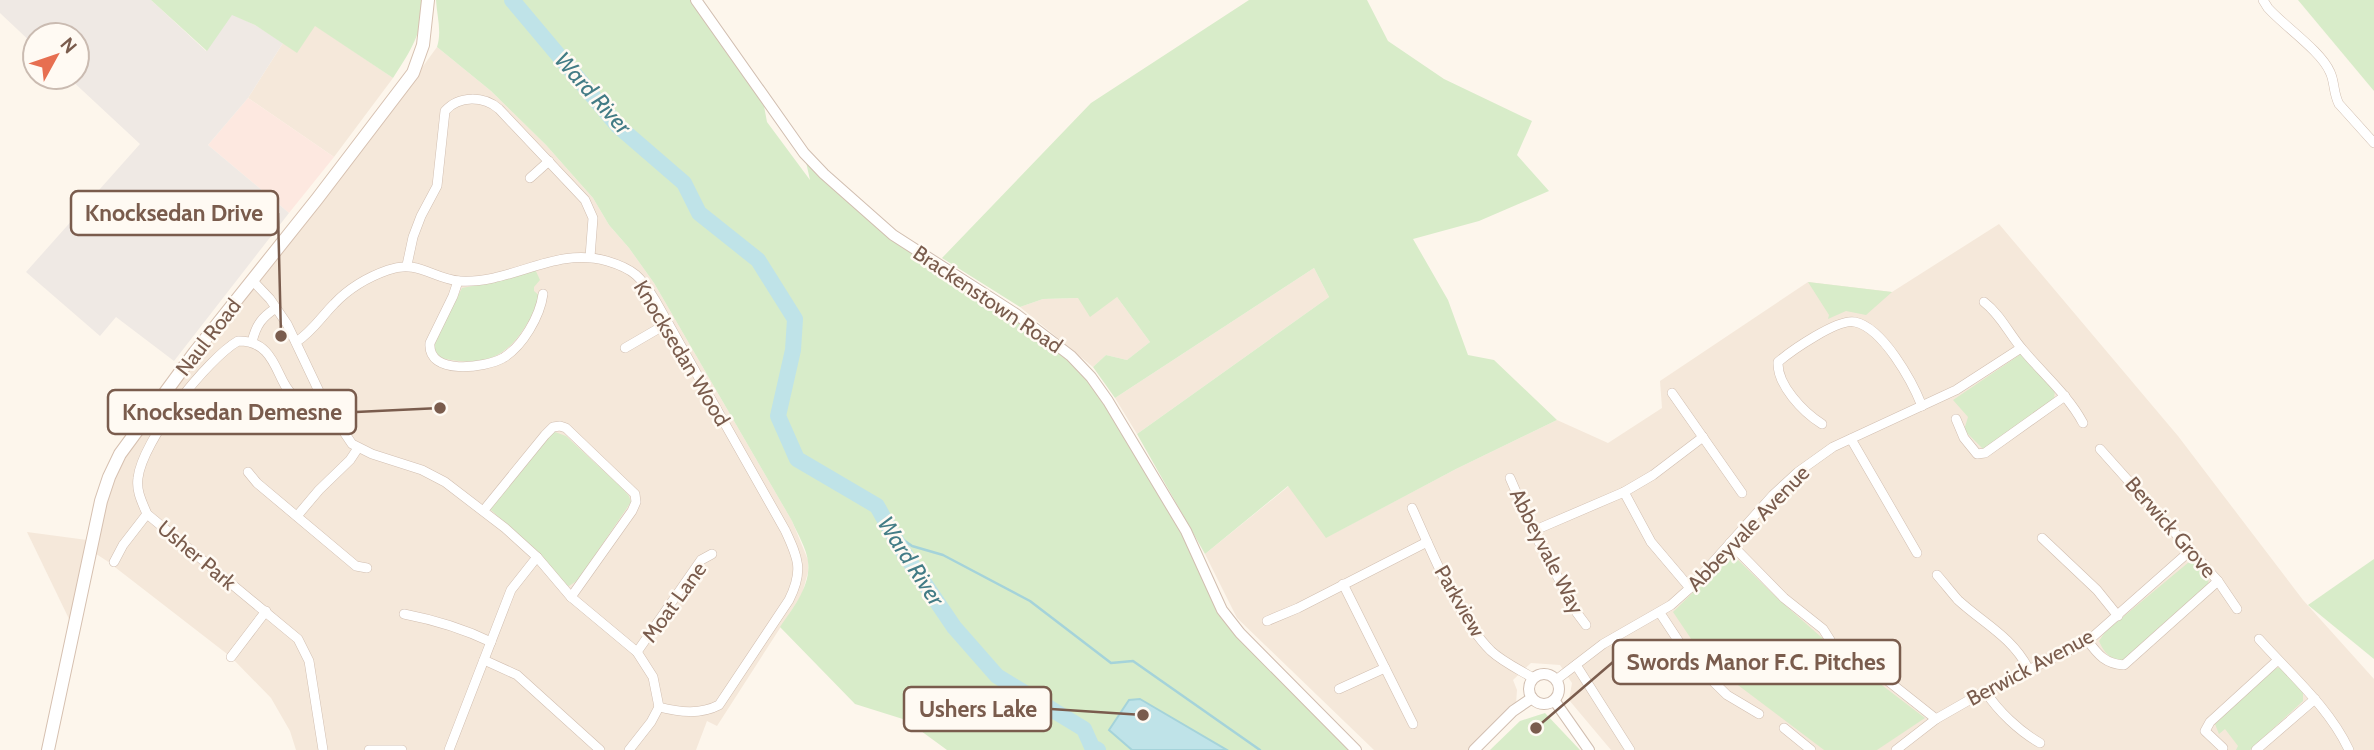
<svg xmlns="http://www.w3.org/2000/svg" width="2374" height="750" font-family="Cabin,sans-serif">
<rect width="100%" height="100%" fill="#fdf6ec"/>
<!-- residential -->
<g fill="#f5e8da">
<path d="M315,25L393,78L334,157L248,98L283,43L297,52Z"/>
<path d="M437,47L491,91L546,145L593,198L609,225L629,248L654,283L792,521L808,560V572L802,594L717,726L707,721L696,750H296L290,731L271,698L231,657L107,561L90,550L120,454L376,131Z"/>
<path d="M1999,224L2178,436L2303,600L2374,679V750H1611L1569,700L1572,683L1560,665L1531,663L1513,680L1517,690L1516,704L1471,750H1374L1237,618L1205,554L1289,486L1327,537L1456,469L1557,420L1608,443L1662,408L1660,381L1808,282L1892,292Z"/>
<path d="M1314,268L1329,297L1137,434L1115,398Z"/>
<path d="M1117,297L1150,342L1127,360L1106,355L1093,367L1020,307L1043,299Z"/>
<path d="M27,532L87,540L71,623Z"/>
</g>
<!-- commercial -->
<path fill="#fde8e0" d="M248,98L334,157L289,213L208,145Z"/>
<!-- industrial -->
<path fill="#efe9e4" d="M0,0H151L206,51L232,14L255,25L283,43L248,98L208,145L289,213L174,361L116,317L100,336L26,272L140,144L68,77H77V35H35V46L0,13Z"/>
<!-- green -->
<g fill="#d8ecc9">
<path d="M151,0H421C426,29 408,55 393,78L315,26L297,53L255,25L232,15L207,51Z"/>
<path d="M436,0H691L764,106L767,122L810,180L804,153L888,231L1071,356L1134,445L1222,610L1356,750H947L906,720L855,704L780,627C793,608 811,586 808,562C807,549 797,533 792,521L654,283L629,248L609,225L593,198L546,145L491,91L437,47C442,31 437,17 436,0Z"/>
<path d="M1249,0H1367L1388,41L1444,79L1532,121L1517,155L1549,191L1479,221L1413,239L1448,300L1468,355L1494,360L1557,420L1456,469L1326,538L1288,486L1205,554L1137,434L1329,297L1314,268L1115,398L1093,367L1106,355L1127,360L1150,342L1117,297L1090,317L1078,298L1043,299L1020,307L942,258L1091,103Z"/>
<path d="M2298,0H2374V91Z"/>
<path d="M535,269L540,280L534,287V291L541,297C517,347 499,371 440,358L434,349L435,341L462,288L499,281Z"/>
<path d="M1808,282L1892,292L1866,315L1846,311L1828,319L1829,315Z"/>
<path d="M2021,354L2055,390L2054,399L1986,452L1964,430L1968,417L1953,400Z"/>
<path d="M555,432L566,436L622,488L629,496L631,502L578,580L569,586L563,584L531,547L491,510V506L548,436Z"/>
<path d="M1732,554L1777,598L1836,650L1925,718L1877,750H1824L1706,661L1673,612Z"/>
<path d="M2374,559V659L2308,605Z"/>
<path d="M2194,560L2209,576L2208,585L2124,660C2111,661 2104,653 2099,641L2105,632L2189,562Z"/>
<path d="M2280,667L2303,691V701L2250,750H2236L2238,746L2225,729L2219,734L2215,724L2272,670Z"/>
<path d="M1545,713L1580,750H1490L1520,721Z"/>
</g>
<!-- water -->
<path fill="#bfe3e8" stroke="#a5d3da" stroke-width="2" d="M1140,699L1227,750H1132L1109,730L1129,700Z"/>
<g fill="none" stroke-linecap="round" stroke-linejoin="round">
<!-- stream -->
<path stroke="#a5d3da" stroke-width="2.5" d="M891,531L912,546L943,555L1030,601L1111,663L1133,661L1260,750"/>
<!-- river -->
<path stroke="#bfe3e8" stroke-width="16" d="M512,0L618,126L684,183L699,213L758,260L795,319L793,350L778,416L797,459L877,506L900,547L954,627L997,676L1084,729L1092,747L1098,750"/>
<defs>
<g id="minor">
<path d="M2263,0L2268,8C2284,26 2321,51 2330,72C2335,82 2333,93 2339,104L2374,143"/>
<path d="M530,178L549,161"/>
<path d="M407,265L413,237L421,216L437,186L445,111C459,95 484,96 499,109L585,200L593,218L590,257"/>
<path d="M252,280L270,299L287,324L325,404L352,444L372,454L422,470L445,482L505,528L537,557L571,597L637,652L653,677L659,707"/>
<path d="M458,281L453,296L430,343C427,376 485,368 503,358C523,346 540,316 543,294"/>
<path d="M1984,302C2001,315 2009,334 2023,350C2043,374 2068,395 2083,423"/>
<path d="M252,342C256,325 262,317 276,308"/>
<path d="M296,342C312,332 321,317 334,304C349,288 368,277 388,270C418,259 433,279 460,281C512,284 555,246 607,261C634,269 641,277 655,300L785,530C798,558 804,570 789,600L719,705C700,715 679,712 659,707"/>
<path d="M625,348L668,323"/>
<path d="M1672,393L1742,493"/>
<path d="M320,394C270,417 291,340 238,341C207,359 142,441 138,478C136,491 142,502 147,514L298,639L309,661L323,750"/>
<path d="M1956,419L1964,438L1977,454L1985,453L2065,396"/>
<path d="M1822,424C1803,412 1777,385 1778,362C1791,351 1838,318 1855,322C1883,328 1912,381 1922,406"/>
<path d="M1851,439L1917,553"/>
<path d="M2100,449L2218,581L2237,609"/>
<path d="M248,472L257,483L356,566L367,568"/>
<path d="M1510,478L1533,531L1577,613L1586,625"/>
<path d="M1624,492L1651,542L1690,588"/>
<path d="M1412,508C1431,550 1459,620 1491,651C1503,662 1520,670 1533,678"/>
<path d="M484,510L545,435L553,427L560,426L566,428L635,494L636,502L632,511L571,597"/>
<path d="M297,516L319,490L350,460L358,448"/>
<path d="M1533,531L1624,492L1653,475L1703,437"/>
<path d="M2042,538L2097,590L2118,616"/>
<path d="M1730,543L1784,598L1823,629L1830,640"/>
<path d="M114,562L123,545L147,514"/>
<path d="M1937,575C1944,583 1951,592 1958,600C1983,623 2012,637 2028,668"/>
<path d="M1343,584L1413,724"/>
<path d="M1660,613L1691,660L1727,695L1759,714"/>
<path d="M404,614C435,620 462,628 491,642"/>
<path d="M1267,621L1298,608L1427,542"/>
<path d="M2259,639C2290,674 2329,707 2349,750"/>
<path d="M2088,641C2098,655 2106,664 2124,665L2218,581"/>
<path d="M637,652L701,560L712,554"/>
<path d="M231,657L266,611"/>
<path d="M484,660L517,675L600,750"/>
<path d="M1855,660L1868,665L1936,719"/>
<path d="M1576,665L1630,750"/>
<path d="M1556,680L1603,644L1671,605L1690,588L1773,495L1798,472L1833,447L1956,390L2021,348"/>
<path d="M1339,689L1385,668"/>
<path d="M1985,691C1998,711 2019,731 2040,743"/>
<path d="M1784,728L1811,750"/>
<path d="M2223,748L2205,731L2210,722L2278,660"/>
<path d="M369,750H402"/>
<path d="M449,750L511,590L537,557"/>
<path d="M629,750L651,722L659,707"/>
<path d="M1896,750L1936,719L1985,691L2088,641L2191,550"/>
<path d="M2256,750L2315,699"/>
</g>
<g id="tertiary">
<path d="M696,0L804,153L824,174L893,235L1016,314L1071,356L1091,377L1108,401L1186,531L1222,610L1240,633L1356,750"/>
<circle cx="1544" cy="689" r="15"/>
<path d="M1554,700L1589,750"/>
<path d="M1474,750L1513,711L1532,698"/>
</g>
<path id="secondary" d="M48,750L101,501L109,477L120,454L142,424L195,352L317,199L413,73L423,45L428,0"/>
</defs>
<!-- minor casing -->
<use href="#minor" stroke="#d1beb0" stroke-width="10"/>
<!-- tertiary casing -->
<use href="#tertiary" stroke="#d1beb0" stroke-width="12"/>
<!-- secondary casing -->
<use href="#secondary" stroke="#d6c0b0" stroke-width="14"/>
<!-- minor -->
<use href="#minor" stroke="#fff" stroke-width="9"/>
<!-- tertiary -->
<use href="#tertiary" stroke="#fff" stroke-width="10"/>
<!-- secondary -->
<use href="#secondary" stroke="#fff" stroke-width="12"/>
</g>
<g text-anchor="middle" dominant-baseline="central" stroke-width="5" stroke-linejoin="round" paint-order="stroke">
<!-- street labels -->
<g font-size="21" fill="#7a5c4d" stroke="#fffaf3">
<text transform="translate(988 299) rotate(34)">Brackenstown Road</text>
<text transform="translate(208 337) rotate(-52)">Naul Road</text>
<text transform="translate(682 353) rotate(59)">Knocksedan Wood</text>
<text transform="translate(2171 527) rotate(49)">Berwick Grove</text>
<text transform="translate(1748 528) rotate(-46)">Abbeyvale Avenue</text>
<text transform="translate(1547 551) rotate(63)">Abbeyvale Way</text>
<text transform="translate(197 555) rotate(40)">Usher Park</text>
<text transform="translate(1460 601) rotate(60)">Parkview</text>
<text transform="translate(674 602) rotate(-54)">Moat Lane</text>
<text transform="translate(2030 667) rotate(-28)">Berwick Avenue</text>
</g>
<!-- water labels -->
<g font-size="23" font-style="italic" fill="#437c86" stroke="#fffaf3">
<text transform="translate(593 93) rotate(48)">Ward River</text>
<text transform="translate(911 561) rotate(57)">Ward River</text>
</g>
</g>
<!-- callouts -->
<path fill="none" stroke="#7a5c4d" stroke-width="2.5" d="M281 336L278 213M440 408L356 412M1536 728L1613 662M1143 715L1051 709"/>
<g fill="#7a5c4d" stroke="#fffaf3" stroke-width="2.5">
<circle cx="281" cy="336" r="7"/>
<circle cx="440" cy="408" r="7"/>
<circle cx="1536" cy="728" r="7"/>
<circle cx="1143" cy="715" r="7"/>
</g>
<g fill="#fffaf3" stroke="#7a5c4d" stroke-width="2.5">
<rect x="71" y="191" width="207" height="44" rx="7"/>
<rect x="108" y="390" width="248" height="44" rx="7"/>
<rect x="1613" y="640" width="287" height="44" rx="7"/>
<rect x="904" y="687" width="147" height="44" rx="7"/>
</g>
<g font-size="23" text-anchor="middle" font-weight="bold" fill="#7a5c4d">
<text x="174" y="221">Knocksedan Drive</text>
<text x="232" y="420">Knocksedan Demesne</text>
<text x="1756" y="670">Swords Manor F.C. Pitches</text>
<text x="978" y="717">Ushers Lake</text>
</g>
<!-- north arrow -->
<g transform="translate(56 56) rotate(50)"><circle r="33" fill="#fffaf3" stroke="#cabbb1" stroke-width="2"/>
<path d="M0-5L12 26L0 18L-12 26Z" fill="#e76f51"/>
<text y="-10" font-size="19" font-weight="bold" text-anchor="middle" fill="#7a5c4d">N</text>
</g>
</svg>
